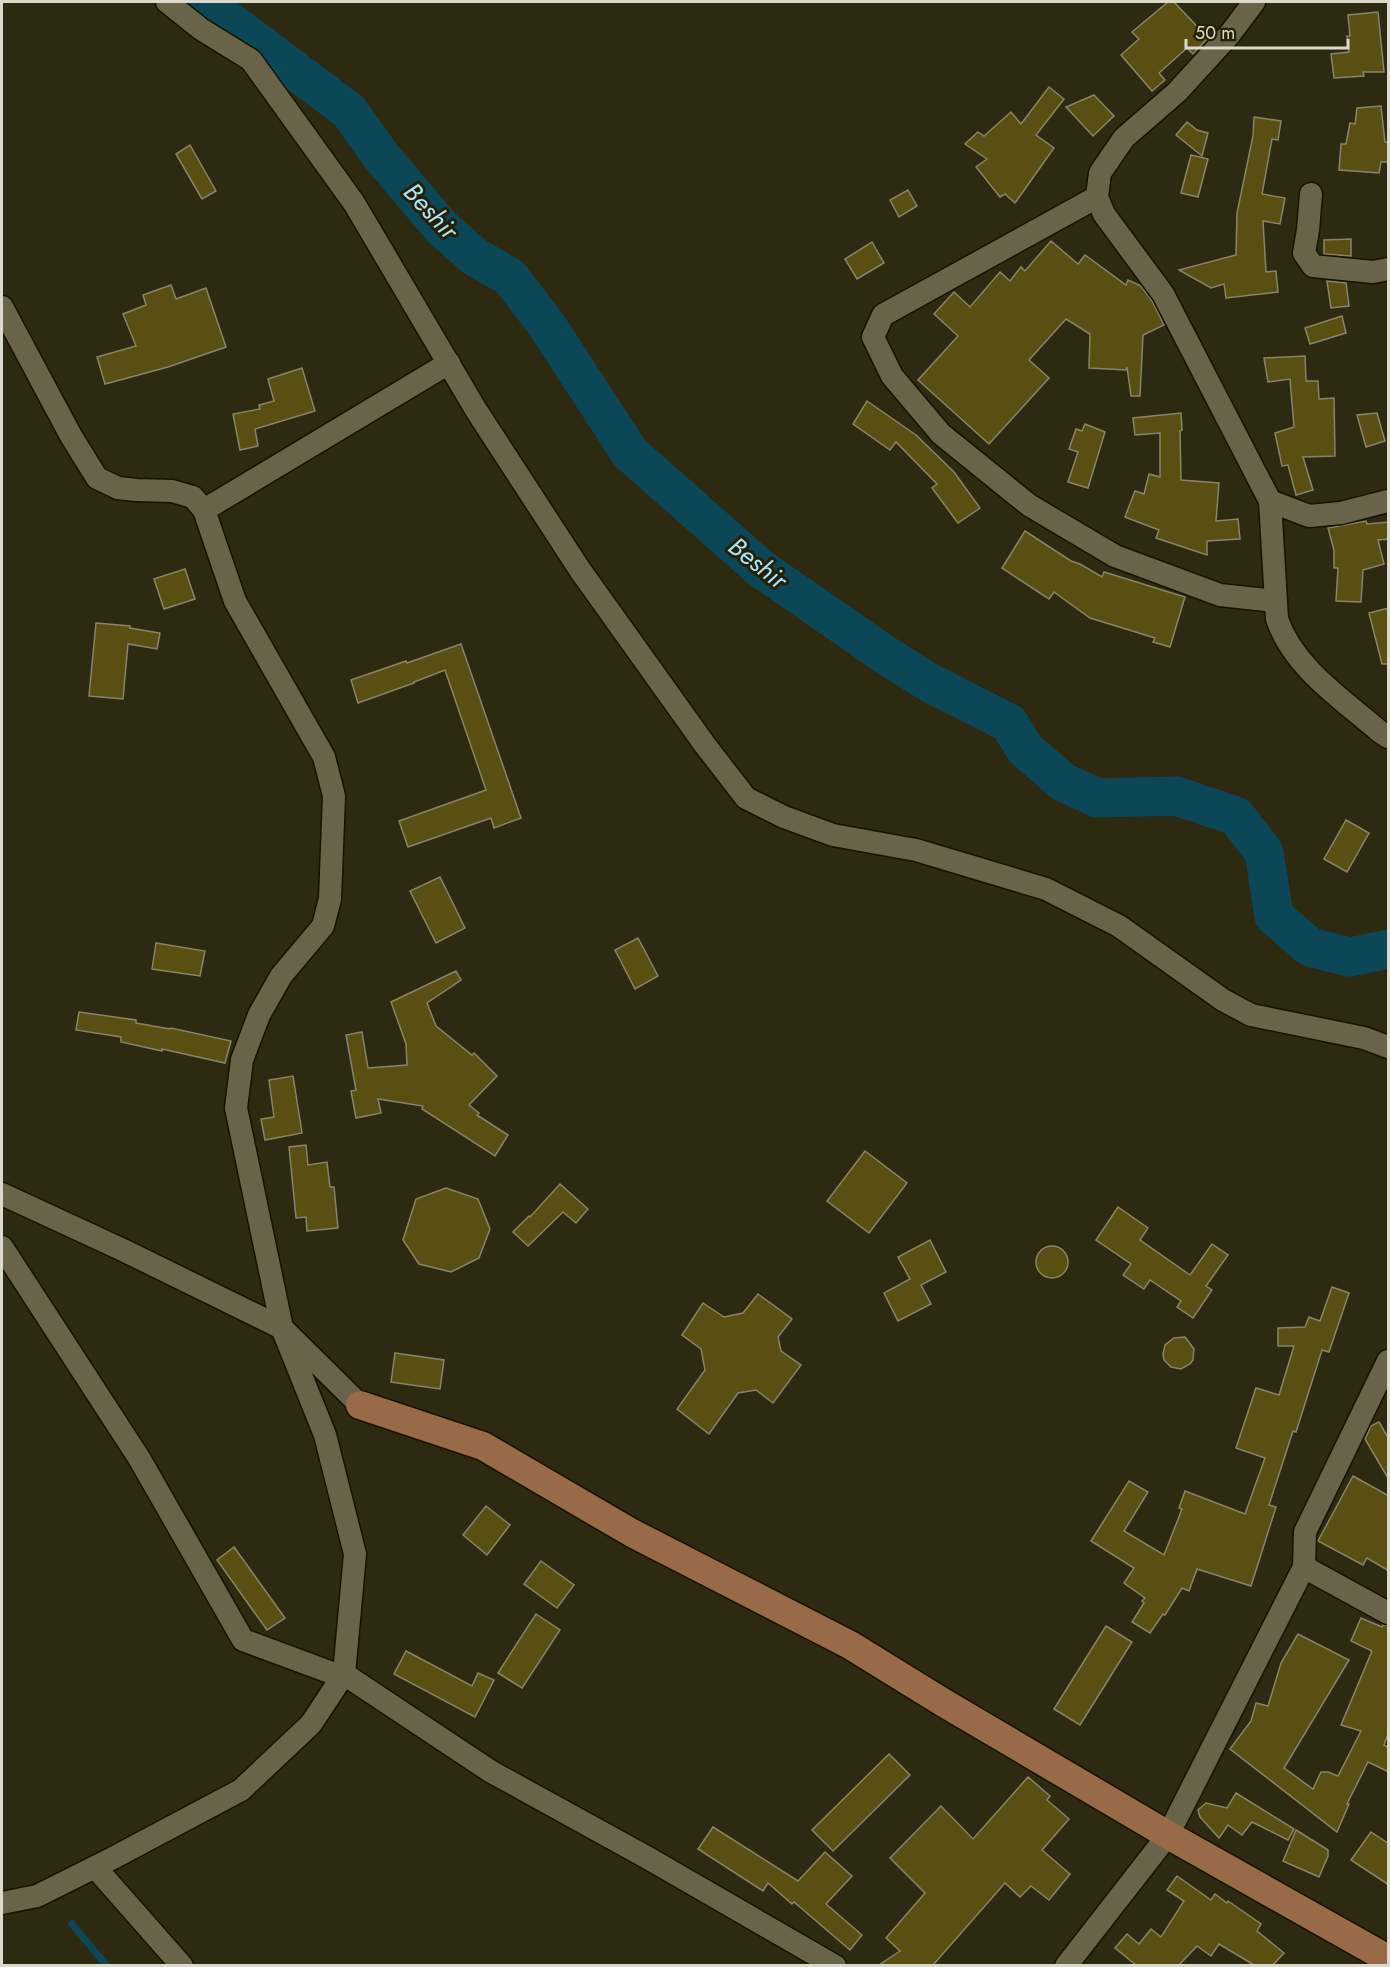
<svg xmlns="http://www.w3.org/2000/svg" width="1390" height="1967" font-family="Jost,sans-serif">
<rect width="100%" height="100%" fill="#2e2a12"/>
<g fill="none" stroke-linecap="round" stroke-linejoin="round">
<!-- stream -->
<path stroke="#0c4758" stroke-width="7" d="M72,1924L107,1966"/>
<!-- river -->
<path stroke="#0c4758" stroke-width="39" d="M204,2L349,111L381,156L442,228L475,257L510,277L546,324L630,453L760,568L884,654L930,683L1009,723L1025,749L1063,782L1097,798L1176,796L1236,816L1264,852L1274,916L1310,947L1350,957L1388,949"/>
</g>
<!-- building -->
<g fill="#5a4f12" stroke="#888468" stroke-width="1.5">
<path d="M1168,2H1174L1208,38L1193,54L1187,48L1159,73L1165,80L1152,91L1121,55L1139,39L1132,32Z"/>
<path d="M1378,12L1384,72H1363L1364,76L1334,78L1331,54L1349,52L1347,36H1350L1348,15Z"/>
<path d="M1049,87L1064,99L1036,135L1054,148L1015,203L1005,194L1000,197L976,167L987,159L965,144L978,132L984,136L1011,112L1021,124Z"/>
<path d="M1094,95L1114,116L1093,136L1066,107Z"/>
<path d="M1381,106L1385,142H1389V162H1381L1379,173L1339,170L1341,144H1346L1350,123L1355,124L1357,108Z"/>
<path d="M1254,117L1281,121L1278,140L1272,139L1262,194L1285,198L1280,224L1263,221L1266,272L1276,271L1278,292L1226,298L1224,284L1211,288L1179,270L1236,255L1237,213L1253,136Z"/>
<path d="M1187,122L1197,130L1208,133L1202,156L1176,135Z"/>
<path d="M190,145L216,191L202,199L176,154Z"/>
<path d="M1191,155L1208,159L1198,197L1181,193Z"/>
<path d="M908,190L917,206L899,217L890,200Z"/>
<path d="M1351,239V256L1324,254V240Z"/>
<path d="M1051,241L1078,264L1085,255L1126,285L1128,280L1141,286L1152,301L1164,325L1143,335L1140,396H1131L1127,367L1126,370L1089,368L1090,334L1066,319L1029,360L1049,378L989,444L918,380L958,336L934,314L954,292L970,307L1000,272L1010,281L1021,267L1025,271Z"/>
<path d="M872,242L884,263L857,279L845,259Z"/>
<path d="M1327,281L1346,283L1349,306L1331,308Z"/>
<path d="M171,285L176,299L206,288L226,347L168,367L105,384L97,357L136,346L123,314L146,305L143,295Z"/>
<path d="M1342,316L1346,333L1310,344L1305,328Z"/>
<path d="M1305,356L1306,381H1318L1319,399L1334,398L1335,456L1303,457L1313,490L1296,495L1288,465L1282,466L1275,433L1294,427L1290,379L1268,382L1264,358Z"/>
<path d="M302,368L315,411L255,429L258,446L240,450L233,414L260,409L259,405L274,401L268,379Z"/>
<path d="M867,401L916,435L954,472L980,508L958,523L932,488L937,484L896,442L890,450L853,424Z"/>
<path d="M1181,413L1182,430L1180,431L1181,480L1219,483L1216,521L1238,519L1240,539L1207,541V555L1156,538L1159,530L1125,517L1135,491L1144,494L1149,474L1160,477V433L1135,435L1133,418Z"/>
<path d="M1377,413L1385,441L1366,447L1357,415Z"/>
<path d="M1085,424L1105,432L1088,488L1068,482L1078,452L1069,449L1076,429L1082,431Z"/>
<path d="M1366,521L1367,524L1389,522V539L1378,540L1384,564L1363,570L1361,602L1336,601L1338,568H1334V550L1328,528Z"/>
<path d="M1025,531L1071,561L1080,564L1102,577L1104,572L1185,597L1170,647L1153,642L1155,638L1090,618L1054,592L1049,599L1002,568Z"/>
<path d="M185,569L195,599L164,609L154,579Z"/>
<path d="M1389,608V664H1382L1369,613Z"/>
<path d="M96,623L130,626V628L160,633L157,649L128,644L123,699L89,696Z"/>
<path d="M461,644L521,818L494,828L491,818L408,847L399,821L486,790L445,670L414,682V683L358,703L351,680L406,661L407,663Z"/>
<path d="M1346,820L1369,833L1347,872L1324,859Z"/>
<path d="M440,877L465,928L436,943L410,891Z"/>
<path d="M638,938L658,976L635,989L615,950Z"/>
<path d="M156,943L205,951L200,976L152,969Z"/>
<path d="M456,971L461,980L427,1003L436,1026L472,1055L474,1053L497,1076L469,1105L479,1113L477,1115L508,1135L495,1156L422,1109L423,1106L378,1099L381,1113L356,1118L351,1091L356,1090L346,1035L362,1032L368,1068L407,1065L406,1044L391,1002Z"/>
<path d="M79,1012L136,1020V1023L170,1029L171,1028L231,1041L225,1063L162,1049V1051L121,1042V1037L76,1030Z"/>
<path d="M293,1076L302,1133L265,1140L261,1119L274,1117L269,1080Z"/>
<path d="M306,1145L308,1165L327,1162L330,1187H334L338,1228L307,1231L306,1217L296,1218L289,1147Z"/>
<path d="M865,1151L907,1183L869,1233L827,1201Z"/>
<path d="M560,1184L588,1209L576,1223L563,1212L528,1246L513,1232L529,1216L530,1217Z"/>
<path d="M446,1188L478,1199L490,1229L479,1258L451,1272L419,1264L403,1240L416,1199Z"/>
<path d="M1118,1207L1148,1228L1140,1240L1190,1275L1212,1244L1228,1255L1206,1286L1212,1290L1193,1318L1177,1307L1181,1301L1150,1280L1144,1289L1123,1275L1131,1264L1096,1240Z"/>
<path d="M930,1240L946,1272L921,1285L931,1304L898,1321L884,1293L910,1279L898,1257Z"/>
<circle cx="1052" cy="1262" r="16"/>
<path d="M1332,1287L1349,1293L1329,1352L1322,1350L1296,1432L1293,1431L1269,1505L1276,1507L1251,1586L1197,1569L1189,1591L1182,1588L1165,1615L1163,1614L1150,1633L1132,1622L1144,1603L1142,1601L1145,1598L1124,1583L1134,1568L1091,1541L1129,1481L1148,1492L1124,1531L1164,1555L1182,1509L1179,1508L1185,1491L1245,1514L1265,1458L1236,1448L1256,1388L1279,1395L1294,1346H1278V1328L1305,1327L1309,1317L1320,1321Z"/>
<path d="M758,1294L792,1319L778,1337L781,1351L801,1365L773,1403L756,1390L738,1393L709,1434L677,1409L705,1370L701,1349L682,1335L703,1303L724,1317L743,1313Z"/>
<path d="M1185,1337L1194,1349L1193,1360L1190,1364L1181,1369L1171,1367L1164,1360L1163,1354L1165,1345L1174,1338Z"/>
<path d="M395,1353L444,1360L440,1389L391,1382Z"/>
<path d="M1379,1422L1389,1439V1480L1365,1439L1371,1426Z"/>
<path d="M1353,1476L1389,1496V1571L1367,1558L1363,1565L1318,1541Z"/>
<path d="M486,1506L510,1525L487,1555L463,1535Z"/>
<path d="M234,1547L285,1618L267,1630L217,1560Z"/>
<path d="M541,1561L574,1585L557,1608L524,1584Z"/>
<path d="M536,1614L560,1630L522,1688L498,1673Z"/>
<path d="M1361,1618L1382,1627L1383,1625L1389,1626V1731L1384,1745L1389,1748V1772L1368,1762L1347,1804H1349L1337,1832L1230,1749L1251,1721L1256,1703L1268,1706L1281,1663L1298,1634L1349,1660L1284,1768L1313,1789L1321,1772H1328L1338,1776L1361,1731L1341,1725L1372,1651L1351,1641Z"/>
<path d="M1106,1626L1132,1642L1080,1725L1054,1709Z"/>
<path d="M406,1651L472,1686L478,1673L494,1680L475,1717L394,1674Z"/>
<path d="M889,1754L910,1775L833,1851L812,1830Z"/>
<path d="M1028,1777L1050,1796L1047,1800L1069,1819L1042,1850L1070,1874L1049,1900L1031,1886L1020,1897L1005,1883L933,1965H879L900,1951L886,1938L925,1893L890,1858L941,1806L973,1839Z"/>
<path d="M1236,1793L1294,1829L1288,1840L1252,1822L1242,1835L1228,1825L1219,1838L1200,1817L1198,1810L1206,1803L1227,1808Z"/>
<path d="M713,1827L798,1881L825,1852L852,1876L826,1904L862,1935L850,1950L794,1902L792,1904L768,1883L763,1891L698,1849Z"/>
<path d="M1296,1830L1328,1850V1856L1319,1877L1283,1861Z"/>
<path d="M1371,1832L1389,1844V1885L1351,1860Z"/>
<path d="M1177,1876L1211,1900L1215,1894L1227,1903L1228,1901L1261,1924L1257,1931L1284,1953L1273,1965H1254L1219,1944L1211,1956L1197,1946L1179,1965H1136L1115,1948L1127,1934L1139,1944L1151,1929L1161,1937L1184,1901L1167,1890Z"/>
</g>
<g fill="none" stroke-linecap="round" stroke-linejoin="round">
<defs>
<g id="minor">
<path d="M167,2L201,29L251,60L354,203L476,410L580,570L705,745L746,798L784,817L833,835L916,850L1046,889L1119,926L1223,1000L1251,1015L1364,1038L1388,1047"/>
<path d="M1254,2L1230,34L1177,92L1124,138L1100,173L1097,197L1104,214L1163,294L1270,501L1309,516L1341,513L1388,501"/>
<path d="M1311,194L1308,230L1304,253L1313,266L1373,272L1388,269"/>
<path d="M1097,197L883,315L873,337L892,376L941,434L1029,505L1115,556L1220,595L1276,601"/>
<path d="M2,307L71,436L97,478L118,488L136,490L172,491L193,497L204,510L235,601L324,757L334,796L330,899L323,926L281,976L259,1015L242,1060L236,1108L282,1328L325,1435L355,1554L344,1674L311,1724L241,1790L113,1858L37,1896L2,1903"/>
<path d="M1270,501L1277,619C1293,667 1342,699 1379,731L1388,737"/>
<path d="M204,510L449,363"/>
<path d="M2,1194L123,1250L282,1328L360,1405"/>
<path d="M2,1247L139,1458L243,1640L343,1677"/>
<path d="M1304,1567L1388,1613"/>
<path d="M344,1674L490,1771L648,1858L835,1966"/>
<path d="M95,1867L182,1966"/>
<path d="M1066,1966L1168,1835L1304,1567L1305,1532L1388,1361"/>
</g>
<path id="major" d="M360,1405L483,1446L632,1533L850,1645L944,1703L1168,1835L1388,1959"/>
</defs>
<!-- minor casing -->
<use href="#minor" stroke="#171200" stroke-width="25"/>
<!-- major casing -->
<use href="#major" stroke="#171200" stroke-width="31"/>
<!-- minor -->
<use href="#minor" stroke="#686349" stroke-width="22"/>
<!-- major -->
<use href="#major" stroke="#996a47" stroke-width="28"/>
</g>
<g text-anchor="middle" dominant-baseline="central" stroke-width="6" stroke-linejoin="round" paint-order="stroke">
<!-- water labels -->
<g font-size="26" font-style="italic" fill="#abe5fa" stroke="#252008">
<text transform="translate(431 211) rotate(47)">Beshir</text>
<text transform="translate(758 563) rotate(38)">Beshir</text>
</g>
</g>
<!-- border -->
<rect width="1390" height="1967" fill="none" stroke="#dbd9ca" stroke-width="6"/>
<!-- scale -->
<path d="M1186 39v9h162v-9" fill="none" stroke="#dbd9ca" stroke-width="3"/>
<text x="1195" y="39" font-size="18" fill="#dbd9ca" stroke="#252008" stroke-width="4.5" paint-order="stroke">50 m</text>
</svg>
